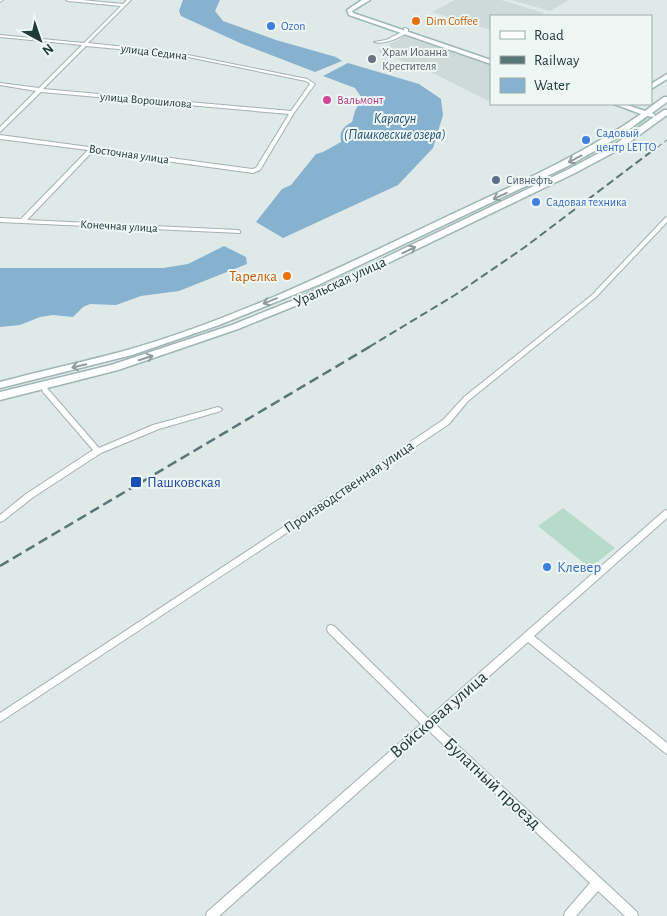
<svg xmlns="http://www.w3.org/2000/svg" width="667" height="916" font-family="'Alegreya Sans',sans-serif">
<rect width="100%" height="100%" fill="#dfeae8"/>
<!-- built -->
<g fill="#cddad7">
<path d="M455,0H501L544,13L539,16H491V30L432,12Z"/>
<path d="M511,0H569L550,11Z"/>
<path d="M404,36L491,65V100L488,101L435,74L377,51Z"/>
</g>
<!-- green -->
<g fill="#b7dbca">
<path d="M646,118H650L603,149L550,177L548,176L605,144Z"/>
<path d="M563,508L615,548L590,568L538,526Z"/>
</g>
<!-- water -->
<g fill="#86b2cf">
<path d="M183,0H220L215,11L223,21L276,40L336,57L342,61L315,72L240,43L181,16L179,11Z"/>
<path d="M348,63L419,84L441,99L443,115L433,148L398,185L283,238L256,222L282,189L291,185L316,154L323,152L341,142C339,131 343,127 352,122L355,111L362,98L355,88L323,76Z"/>
<path d="M224,246L246,257L247,264L179,291L141,296L116,305L90,304L83,307L73,317L53,315L40,317L20,325L0,327V268H163L188,264Z"/>
</g>
<g fill="none" stroke-linecap="round" stroke-linejoin="round">
<defs>
<g id="minor">
<path d="M0,0H3L0,2Z"/>
<path d="M66,0H82L123,4L127,0H131L88,43L173,52L307,79L315,84L294,113L260,170L253,173L93,151L27,220L238,230L240,231V233L0,222V218L21,219L88,150L0,139V135L252,169L256,168L289,114L41,92L0,132V127L36,91L0,85V83L39,88L82,45L0,37V35L84,43L121,6L68,1ZM86,46L173,54L306,81L310,84L291,111L43,89Z"/>
<path d="M404,28L408,29V33C397,38 385,45 374,42L386,40L404,31Z"/>
<path d="M667,217V222L596,297L468,401L449,424L279,538L0,722V713L273,534L443,420L464,397L592,295L665,218Z"/>
<path d="M43,388H47L99,448L153,425L218,407L222,409L221,411L159,429L101,453L32,498L3,521L0,522V515L26,494L93,450L43,392L42,390Z"/>
<path d="M667,510V518L534,636L667,743V754L664,752L528,642L435,724L637,912L638,916H625L598,891L576,916H564L565,912L590,883L428,730L219,916H206L207,912L421,724L328,632L327,629L328,626L331,625L334,626L428,718L664,511Z"/>
</g>
<g id="secondary">
<path d="M362,0H370L352,11L353,13L491,60V64L349,15L347,10Z"/>
<path d="M667,74V79L651,89V84Z"/>
<path d="M664,97H667V102L652,113L655,115L654,117L647,116L619,137L568,166L318,285L219,325L132,355L0,388V382C41,371 83,362 124,351C237,319 343,266 448,216C514,185 581,156 641,114L614,104H624L645,111Z"/>
<path d="M664,110H667V115L620,149L575,173L384,265L295,306L238,329L118,370L0,400V392L111,365L232,325L289,302L378,261L569,169L614,145Z"/>
</g>
</defs>
<!-- minor casing -->
<use href="#minor" stroke="#a2b1b0" stroke-width="2"/>
<!-- secondary casing -->
<use href="#secondary" stroke="#9eb6b3" stroke-width="3"/>
<!-- minor -->
<use href="#minor" fill="#fff" fill-rule="evenodd"/>
<!-- secondary -->
<use href="#secondary" fill="#fff" fill-rule="evenodd"/>
<!-- rail-far2 -->
<path stroke="#5a7575" stroke-width="1" stroke-dasharray="6 3" stroke-linecap="butt" d="M650,153L667,140"/>
<!-- rail-far1 -->
<path stroke="#5a7575" stroke-width="2" stroke-dasharray="8 4" stroke-linecap="butt" d="M369,347L455,295L525,247L652,151"/>
<!-- rail -->
<path stroke="#5a7575" stroke-width="2.5" stroke-dasharray="10 5" stroke-linecap="butt" d="M0,566L371,346"/>
</g>
<!-- one-way arrows -->
<defs><path id="oneway-shaft" d="M-6 0H5M1.5-3L5.5 0L1.5 3" fill="none" stroke-width="1.6" stroke-linecap="round" stroke-linejoin="round" transform="scale(1.25)"/></defs>
<g stroke="#909c9c">
<use href="#oneway-shaft" transform="translate(575 159) rotate(152)"/>
<use href="#oneway-shaft" transform="translate(500 196) rotate(155)"/>
<use href="#oneway-shaft" transform="translate(409 250) rotate(-26)"/>
<use href="#oneway-shaft" transform="translate(270 301) rotate(158)"/>
<use href="#oneway-shaft" transform="translate(146 358) rotate(-18)"/>
<use href="#oneway-shaft" transform="translate(79 366) rotate(166)"/>
</g>
<!-- markers -->
<g fill="#e8710a" stroke="#eff7f5" stroke-width="2">
<circle cx="416" cy="21" r="5"/>
<circle cx="287" cy="276" r="5"/>
</g>
<g fill="#3f7fe0" stroke="#eff7f5" stroke-width="2">
<circle cx="271" cy="26" r="5"/>
<circle cx="586" cy="140" r="5"/>
<circle cx="536" cy="202" r="5"/>
<circle cx="547" cy="567" r="5"/>
</g>
<circle fill="#6b7280" stroke="#eff7f5" stroke-width="2" cx="372" cy="59" r="5"/>
<circle fill="#d1479c" stroke="#eff7f5" stroke-width="2" cx="327" cy="100" r="5"/>
<circle fill="#5c6f8a" stroke="#eff7f5" stroke-width="2" cx="496" cy="180" r="5"/>
<rect fill="#1a4fb4" stroke="#eff7f5" stroke-width="2" x="130" y="476" width="12" height="12" rx="2.5"/>
<g text-anchor="middle" dominant-baseline="central" stroke-width="4" stroke-linejoin="round" paint-order="stroke">
<!-- far-food labels -->
<g font-size="12" fill="#c56008" stroke="#eff7f5" text-anchor="start">
<text x="426" y="21">Dim Coffee</text>
</g>
<!-- far-shop labels -->
<g font-size="12" fill="#366cbe" stroke="#eff7f5" text-anchor="start">
<text x="281" y="26">Ozon</text>
<text x="596" y="133">Садовый<tspan x="596" dy="14">центр LETTO</tspan></text>
<text x="546" y="202">Садовая техника</text>
</g>
<!-- far-street labels -->
<g font-size="12" fill="#203939" stroke="#eff7f5">
<text transform="translate(154 52) rotate(7)">улица Седина</text>
<text transform="translate(146 100) rotate(5)">улица Ворошилова</text>
<text transform="translate(129 154) rotate(8)">Восточная улица</text>
<text transform="translate(119 226) rotate(3)">Конечная улица</text>
</g>
<!-- far-worship labels -->
<g font-size="12" fill="#5b616d" stroke="#eff7f5" text-anchor="start">
<text x="382" y="52">Храм Иоанна<tspan x="382" dy="14">Крестителя</tspan></text>
</g>
<!-- far-hotel labels -->
<g font-size="12" fill="#b23c85" stroke="#eff7f5" text-anchor="start">
<text x="337" y="100">Вальмонт</text>
</g>
<!-- far-service labels -->
<g font-size="12" fill="#4e5e75" stroke="#eff7f5" text-anchor="start">
<text x="506" y="180">Сивнефть</text>
</g>
<!-- far-water labels -->
<g font-size="14" font-style="italic" fill="#1b5074" stroke="#eff7f5">
<text x="395" y="119">Карасун<tspan x="395" dy="16">(Пашковские озера)</tspan></text>
</g>
<!-- food labels -->
<g font-size="15" fill="#c56008" stroke="#eff7f5" text-anchor="end">
<text x="277" y="276">Тарелка</text>
</g>
<!-- street labels -->
<g font-size="15" fill="#203939" stroke="#eff7f5">
<text transform="translate(340 282) rotate(-25)">Уральская улица</text>
<text transform="translate(349 487) rotate(-34)">Производственная улица</text>
</g>
<!-- transit labels -->
<g font-size="15" fill="#164399" stroke="#eff7f5" text-anchor="start">
<text x="147" y="482">Пашковская</text>
</g>
<!-- shop labels -->
<g font-size="15" fill="#366cbe" stroke="#eff7f5" text-anchor="start">
<text x="557" y="567">Клевер</text>
</g>
<!-- near-street labels -->
<g font-size="18" fill="#203939" stroke="#eff7f5">
<text transform="translate(439 715) rotate(-41)">Войсковая улица</text>
<text transform="translate(492 784) rotate(43)">Булатный проезд</text>
</g>
</g>
<!-- legend -->
<rect x="490" y="15" width="162" height="90" fill="#eff7f5" stroke="#9cabaa"/>
<rect x="500" y="31" width="25" height="8" fill="#ffffff" stroke="#9cabaa"/>
<text x="534" y="40" font-size="15" fill="#203939">Road</text>
<rect x="500" y="56" width="25" height="8" fill="#5a7575" stroke="#9cabaa"/>
<text x="534" y="65" font-size="15" fill="#203939">Railway</text>
<rect x="500" y="78" width="25" height="15" fill="#86b2cf" stroke="#9cabaa"/>
<text x="534" y="90" font-size="15" fill="#203939">Water</text>
<!-- north arrow -->
<g transform="translate(40 40) rotate(140)" stroke="#eff7f5" stroke-width="4" paint-order="stroke">
<path d="M0-4L9 19L0 12L-9 19Z" fill="#203939"/>
<text y="-8" font-size="14" font-weight="bold" text-anchor="middle" fill="#203939">N</text>
</g>
</svg>
